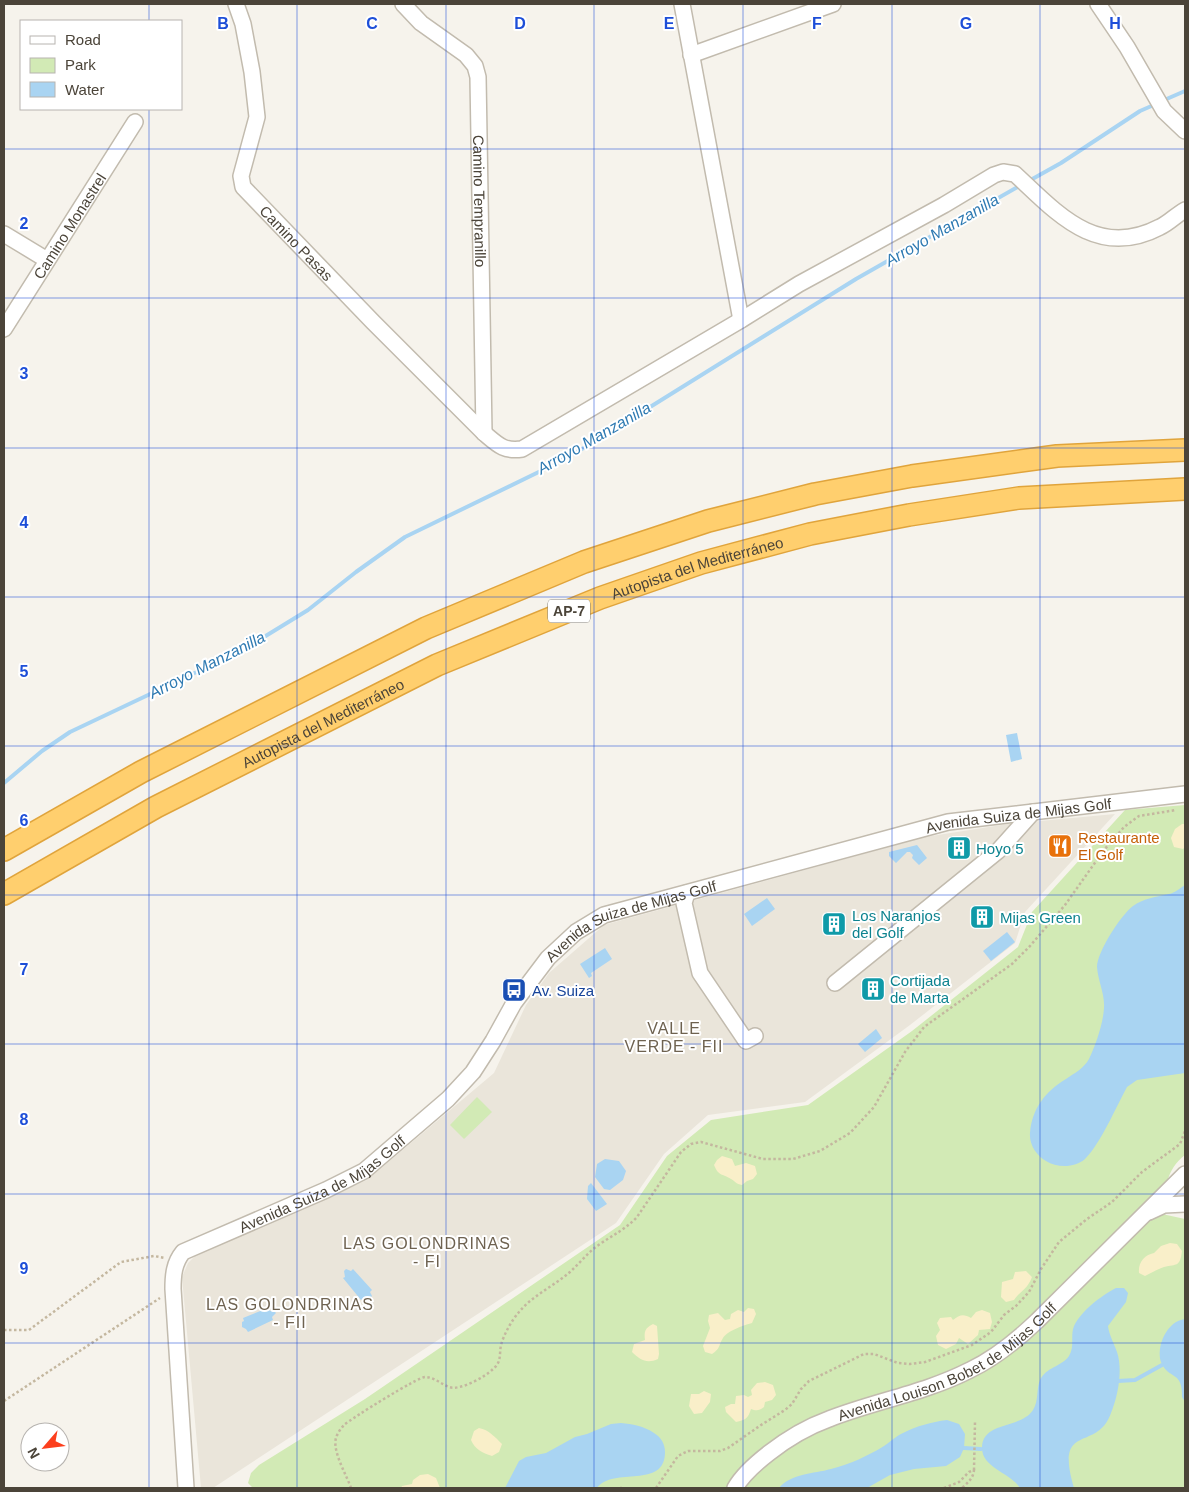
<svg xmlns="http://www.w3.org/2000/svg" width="1189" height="1492" font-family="Helvetica,sans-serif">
<rect width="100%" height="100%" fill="#f6f3ec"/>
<!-- residential -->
<path fill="#eae5da" d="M1115,814L1025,912L1015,943L910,1025L805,1102L708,1115L664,1154L616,1223L213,1488H201L182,1277L188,1263L195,1256L367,1180L494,1073L526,1005L549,973L604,925L925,837L1008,824Z"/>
<!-- green -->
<g fill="#d2eab5">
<path d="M1185,805V1155C1166,1169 1164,1192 1162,1214L1185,1219V1488H253L248,1483L251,1473L259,1465L365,1399L620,1225L667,1156L711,1120L808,1105L912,1031L1018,947L1032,912L1125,810Z"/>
<path d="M477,1097L492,1112L464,1139L450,1125Z"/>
</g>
<!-- sand -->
<g fill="#f9efc9">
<path d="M1182,824H1185V847L1183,849L1174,847L1171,838L1175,829Z"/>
<path d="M722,1156L732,1159L735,1166L746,1163L755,1166L757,1174L753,1179L747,1181L742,1185C736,1184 736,1182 731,1179C722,1173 719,1177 714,1165L717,1160Z"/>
<path d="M1170,1243L1177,1244L1182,1251C1180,1267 1177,1264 1164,1267C1158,1269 1151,1273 1145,1276L1139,1273C1138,1263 1144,1255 1154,1253L1161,1246Z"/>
<path d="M1026,1271L1032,1277C1027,1290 1021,1290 1014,1300L1006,1302L1001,1297L1002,1282L1013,1279L1015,1272Z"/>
<path d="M748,1308L754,1309L756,1314L752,1323C744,1325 727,1331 723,1338C718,1346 721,1348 712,1354L705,1352L703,1346L710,1328L708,1321L709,1315L718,1313L725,1320L730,1319L731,1314L738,1310L744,1312Z"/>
<path d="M982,1310L990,1313L992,1322L990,1329L979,1330L978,1335L968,1344L959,1338L956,1344L946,1349L938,1345L936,1336L940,1330L937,1323L940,1318L951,1317L953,1320C960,1314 964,1314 971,1318L976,1312Z"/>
<path d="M653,1324L657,1326L659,1354L658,1359C647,1364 640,1360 632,1352L634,1344L645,1340C644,1331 645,1328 653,1324Z"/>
<path d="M765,1382L773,1385L776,1395L772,1400L765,1402L764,1407C759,1411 756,1411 751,1409C748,1419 745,1420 736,1422L726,1412L725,1407L731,1404H735L736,1396L744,1395L748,1397L752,1395L751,1390L757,1383Z"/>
<path d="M704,1391L711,1394L710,1402L702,1413L694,1414L689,1406L691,1394H699Z"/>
<path d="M479,1428C489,1430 495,1437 502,1444L499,1452L492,1456C482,1453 475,1449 471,1440L474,1431Z"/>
<path d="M428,1474L436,1478L440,1488H401L402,1486L412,1484L413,1480L420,1475Z"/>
</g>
<!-- water -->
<g fill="#a9d4f2">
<path d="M1017,733L1022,759L1011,762L1006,735Z"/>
<path d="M917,845L927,858L919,865L912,858L913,855L910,852H907L896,863L889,856V852Z"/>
<path d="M1185,885V1073L1137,1080L1127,1087C1116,1107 1101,1143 1085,1159C1075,1168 1057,1168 1046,1161C1037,1156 1029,1145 1030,1133C1032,1108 1046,1091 1066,1079C1075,1073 1084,1068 1089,1059C1096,1044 1103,1024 1104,1008C1105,994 1098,981 1097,967C1097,952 1121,915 1133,906C1144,898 1156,897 1169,894C1175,893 1180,888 1185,885Z"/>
<path d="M767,898L775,909L752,926L744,914Z"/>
<path d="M1007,932L1015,942L991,961L983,951Z"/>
<path d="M605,948L612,959L591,973L592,976L589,978L580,964Z"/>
<path d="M876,1029L882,1038L865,1052L858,1044Z"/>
<path d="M605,1159L619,1161L626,1171L623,1180L610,1190L604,1189L595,1177L597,1164Z"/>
<path d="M591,1183L607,1204L596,1211L587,1199L588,1186Z"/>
<path d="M346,1269L351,1271L353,1269L372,1290L370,1292L372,1296L369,1299L364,1298L361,1300L343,1278L345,1277L344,1271Z"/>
<path d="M1116,1288H1124L1128,1293L1126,1302L1108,1326C1109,1335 1114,1343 1117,1352C1123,1370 1118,1396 1111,1413C1097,1453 1054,1421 1074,1488H1020C1011,1473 982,1468 982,1448C982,1421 1021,1429 1033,1410C1039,1400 1036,1390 1040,1380C1046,1367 1061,1367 1069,1356C1075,1346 1070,1336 1074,1326C1082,1310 1101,1296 1116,1288Z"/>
<path d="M268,1308L270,1311H274L276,1313L272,1317L273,1320L248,1332L246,1329L242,1327V1322L244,1321L243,1318Z"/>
<path d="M1185,1319V1402L1182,1397C1183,1370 1168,1380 1161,1362C1156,1346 1167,1321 1185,1319Z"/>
<path d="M947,1420L959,1424L965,1434L964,1448L960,1457L946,1466L914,1469L890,1475L867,1488H779C792,1473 813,1474 831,1469C850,1464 868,1456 884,1446C890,1442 896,1436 903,1433C917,1426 931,1422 947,1420Z"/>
<path d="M621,1423C632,1424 644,1426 654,1433C661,1437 665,1444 665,1452C665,1490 613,1466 597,1488H505L519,1461L526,1457L546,1453L575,1437L587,1434L611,1424Z"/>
</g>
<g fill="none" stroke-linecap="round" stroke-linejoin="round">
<!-- stream -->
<g stroke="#a9d4f2" stroke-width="4">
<path d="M1162,101L1185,91"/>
<path d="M1027,182L1061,163L1140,111L1156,104"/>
<path d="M4,783L42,751L70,732L241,651L308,610L356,572L405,537L551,466L589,445L856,279L1021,185"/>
<path d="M1118,1381L1135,1380L1162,1365"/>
<path d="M964,1448L981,1449"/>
</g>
<defs>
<g id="minor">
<path id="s1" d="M236,4L243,24L252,72L257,117L241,176L243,187L373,322L484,433C497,444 504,452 522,449L741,320L799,284L944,205L994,175L1003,172L1015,174C1057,213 1097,260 1160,227C1169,223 1176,215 1185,210"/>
<path id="s2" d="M403,4L421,23L466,55L475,66L478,77L484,433"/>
<path d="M682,4L741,320"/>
<path d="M1098,4L1127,47L1164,111L1185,131"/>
<path d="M691,55L833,4"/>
<path d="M4,234L47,260"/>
<path id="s3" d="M4,329L135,122"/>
<path d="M687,893L684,903L700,973L746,1041L755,1036"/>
<path d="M835,983L998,851L1033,812"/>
<path d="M1149,1212L1164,1205L1185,1204"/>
<path id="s4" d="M186,1488L173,1289C173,1275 174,1263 183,1252L326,1190L364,1171L448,1099L473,1072L493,1041L514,1003L548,958L576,932L604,915L948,822L1185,794"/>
<path id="s5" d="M735,1488C743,1474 756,1463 769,1453C787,1439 807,1427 829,1419C875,1401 925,1393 970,1370C995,1358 1017,1340 1037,1321L1185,1174"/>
</g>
<g id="highway">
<path d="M4,850L141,772L426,628L584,562L708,521L815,494L912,476L1057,456L1185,450"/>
<path id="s6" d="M4,894L156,807L437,665L600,598L701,563L810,534L909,515L1019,498L1185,489"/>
</g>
</defs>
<!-- minor casing -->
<use href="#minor" stroke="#c2bbae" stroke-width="18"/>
<!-- highway casing -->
<use href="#highway" stroke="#e0a43c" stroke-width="24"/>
<!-- path -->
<g stroke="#c4b79f" stroke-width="2.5" stroke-dasharray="2.5 2.5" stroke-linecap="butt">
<path d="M4,1330H29L121,1262L154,1256L165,1258"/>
<path d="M4,1401L160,1298"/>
<path d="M974,1470L975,1422"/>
<path d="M351,1488C347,1476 332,1451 336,1438C337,1434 341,1428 344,1425C352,1418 418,1377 425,1377C434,1377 441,1384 449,1387C460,1391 485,1377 493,1369C502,1362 499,1354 501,1345C504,1334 512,1320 519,1312C533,1295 554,1286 570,1272C580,1263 589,1251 600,1244C613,1235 626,1229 637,1217L681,1152L691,1144L701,1142L763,1159H793L820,1151L850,1133L874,1107L905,1052L924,1027L1012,964L1030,946L1065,905L1104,850L1124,827L1139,816L1176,810"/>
<path d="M620,1488H622"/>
<path d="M656,1488L678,1456L688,1451H720L728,1448L761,1425L785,1410L792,1404L801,1389L809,1381L864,1354H874L898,1363L910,1364L925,1362L972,1345L991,1332L1004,1315L1016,1306L1029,1292L1041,1269L1059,1242L1087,1219L1112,1202L1142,1172L1180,1144L1185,1131"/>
<path d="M944,1488L959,1482L969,1472L974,1470C973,1479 968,1482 962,1488"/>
</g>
<!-- minor -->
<use href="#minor" stroke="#fff" stroke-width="15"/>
<!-- highway -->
<use href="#highway" stroke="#ffcf6e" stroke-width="21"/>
</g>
<!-- grid -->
<path fill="none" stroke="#1d4ed8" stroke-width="1" stroke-opacity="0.55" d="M149,4V21M297,4V1488M446,4V1488M594,4V1488M743,4V1488M892,4V1488M1040,4V1488M149,109V1488M4,149H1185M4,298H1185M4,448H1185M4,597H1185M4,746H1185M4,895H1185M4,1044H1185M4,1194H1185M4,1343H1185"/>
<!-- icons -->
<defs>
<symbol id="restaurant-square" viewBox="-11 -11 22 22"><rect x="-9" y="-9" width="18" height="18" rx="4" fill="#e8710a" stroke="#fff"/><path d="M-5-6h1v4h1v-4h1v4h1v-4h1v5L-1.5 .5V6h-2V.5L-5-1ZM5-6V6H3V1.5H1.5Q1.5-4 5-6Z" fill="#fff"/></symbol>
<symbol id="building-square" viewBox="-11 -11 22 22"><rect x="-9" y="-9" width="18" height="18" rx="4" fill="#0f9aa8" stroke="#fff"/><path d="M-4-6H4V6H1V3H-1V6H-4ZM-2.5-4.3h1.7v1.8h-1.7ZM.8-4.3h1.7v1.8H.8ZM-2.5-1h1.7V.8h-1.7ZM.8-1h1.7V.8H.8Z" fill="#fff"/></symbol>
<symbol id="bus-square" viewBox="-11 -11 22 22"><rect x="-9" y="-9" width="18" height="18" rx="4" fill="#1a4fb4" stroke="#fff"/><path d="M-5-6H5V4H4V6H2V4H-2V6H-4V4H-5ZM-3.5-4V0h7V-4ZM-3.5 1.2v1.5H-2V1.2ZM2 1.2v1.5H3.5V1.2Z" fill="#fff"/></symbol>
</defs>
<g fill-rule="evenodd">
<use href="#restaurant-square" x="1046" y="832" width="28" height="28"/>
<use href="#building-square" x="945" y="834" width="28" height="28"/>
<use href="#building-square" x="968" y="903" width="28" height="28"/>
<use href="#building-square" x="820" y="910" width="28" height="28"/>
<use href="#building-square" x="859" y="975" width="28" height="28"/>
<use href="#bus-square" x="500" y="976" width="28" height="28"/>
</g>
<g text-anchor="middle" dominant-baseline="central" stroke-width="4" stroke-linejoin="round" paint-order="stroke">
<!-- shield labels -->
<rect fill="#fff" stroke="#817c74" stroke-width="1" x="548" y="599.5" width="42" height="23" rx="4"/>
<g font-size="14" font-weight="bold" fill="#4b4439">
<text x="569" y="611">AP-7</text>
</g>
<!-- street labels -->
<g font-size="15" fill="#4b4439" stroke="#fff">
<text stroke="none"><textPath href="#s2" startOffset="231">Camino Tempranillo</textPath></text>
<text stroke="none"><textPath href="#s3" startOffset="122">Camino Monastrel</textPath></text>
<text stroke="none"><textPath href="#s1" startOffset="265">Camino Pasas</textPath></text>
<text stroke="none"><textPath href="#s6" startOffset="768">Autopista del Mediterráneo</textPath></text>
<text stroke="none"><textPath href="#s6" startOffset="362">Autopista del Mediterráneo</textPath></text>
<text stroke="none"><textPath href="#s4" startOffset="1219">Avenida Suiza de Mijas Golf</textPath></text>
<text stroke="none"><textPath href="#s4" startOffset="814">Avenida Suiza de Mijas Golf</textPath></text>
<text stroke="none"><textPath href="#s4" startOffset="394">Avenida Suiza de Mijas Golf</textPath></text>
<text stroke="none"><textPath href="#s5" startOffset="251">Avenida Louison Bobet de Mijas Golf</textPath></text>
</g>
<!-- food labels -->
<g font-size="15" fill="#c56008" stroke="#fff" text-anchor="start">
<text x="1078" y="837">Restaurante<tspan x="1078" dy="17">El Golf</tspan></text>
</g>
<!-- culture labels -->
<g font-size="15" fill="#0d838f" stroke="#fff" text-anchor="start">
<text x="976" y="848">Hoyo 5</text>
<text x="852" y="915">Los Naranjos<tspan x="852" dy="17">del Golf</tspan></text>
<text x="1000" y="917">Mijas Green</text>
<text x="890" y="980">Cortijada<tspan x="890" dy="17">de Marta</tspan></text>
</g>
<!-- transit labels -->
<g font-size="15" fill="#164399" stroke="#fff" text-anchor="start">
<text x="532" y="990">Av. Suiza</text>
</g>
<!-- water labels -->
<g font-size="16" font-style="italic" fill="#2e7ab2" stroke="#fff">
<text transform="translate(942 230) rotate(-30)">Arroyo Manzanilla</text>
<text transform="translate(594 438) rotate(-30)">Arroyo Manzanilla</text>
<text transform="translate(207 665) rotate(-27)">Arroyo Manzanilla</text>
</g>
<!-- neighbourhood labels -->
<g font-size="16" letter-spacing="1" fill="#6e6250" stroke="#fff">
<text x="674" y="1028">VALLE<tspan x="674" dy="18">VERDE - FII</tspan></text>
<text x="427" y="1243">LAS GOLONDRINAS<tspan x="427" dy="18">- FI</tspan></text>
<text x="290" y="1304">LAS GOLONDRINAS<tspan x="290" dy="18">- FII</tspan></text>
</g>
</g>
<g font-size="16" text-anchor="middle" font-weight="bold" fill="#1d4ed8" stroke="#fff" stroke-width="4" stroke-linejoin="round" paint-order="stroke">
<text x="223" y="29">B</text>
<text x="372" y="29">C</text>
<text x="520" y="29">D</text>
<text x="669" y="29">E</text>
<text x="817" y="29">F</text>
<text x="966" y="29">G</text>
<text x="1115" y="29">H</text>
<text x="24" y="229">2</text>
<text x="24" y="379">3</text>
<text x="24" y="528">4</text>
<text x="24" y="677">5</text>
<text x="24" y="826">6</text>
<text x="24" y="975">7</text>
<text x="24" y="1125">8</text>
<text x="24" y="1274">9</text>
</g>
<!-- border -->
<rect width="1189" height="1492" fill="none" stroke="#4b4439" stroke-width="10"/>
<!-- legend -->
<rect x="20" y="20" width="162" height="90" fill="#ffffff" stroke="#b7b4b0"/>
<rect x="30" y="36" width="25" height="8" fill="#ffffff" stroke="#b7b4b0"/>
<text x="65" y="45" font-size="15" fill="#4b4439">Road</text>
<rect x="30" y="58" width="25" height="15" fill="#d2eab5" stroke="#b7b4b0"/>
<text x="65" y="70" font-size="15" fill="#4b4439">Park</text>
<rect x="30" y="82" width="25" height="15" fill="#a9d4f2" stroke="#b7b4b0"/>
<text x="65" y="95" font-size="15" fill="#4b4439">Water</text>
<!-- north arrow -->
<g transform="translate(45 1447) rotate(242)"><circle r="24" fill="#ffffff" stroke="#b7b4b0"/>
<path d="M0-4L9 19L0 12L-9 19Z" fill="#fc3f1d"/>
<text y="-8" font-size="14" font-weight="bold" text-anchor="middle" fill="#4b4439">N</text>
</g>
</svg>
